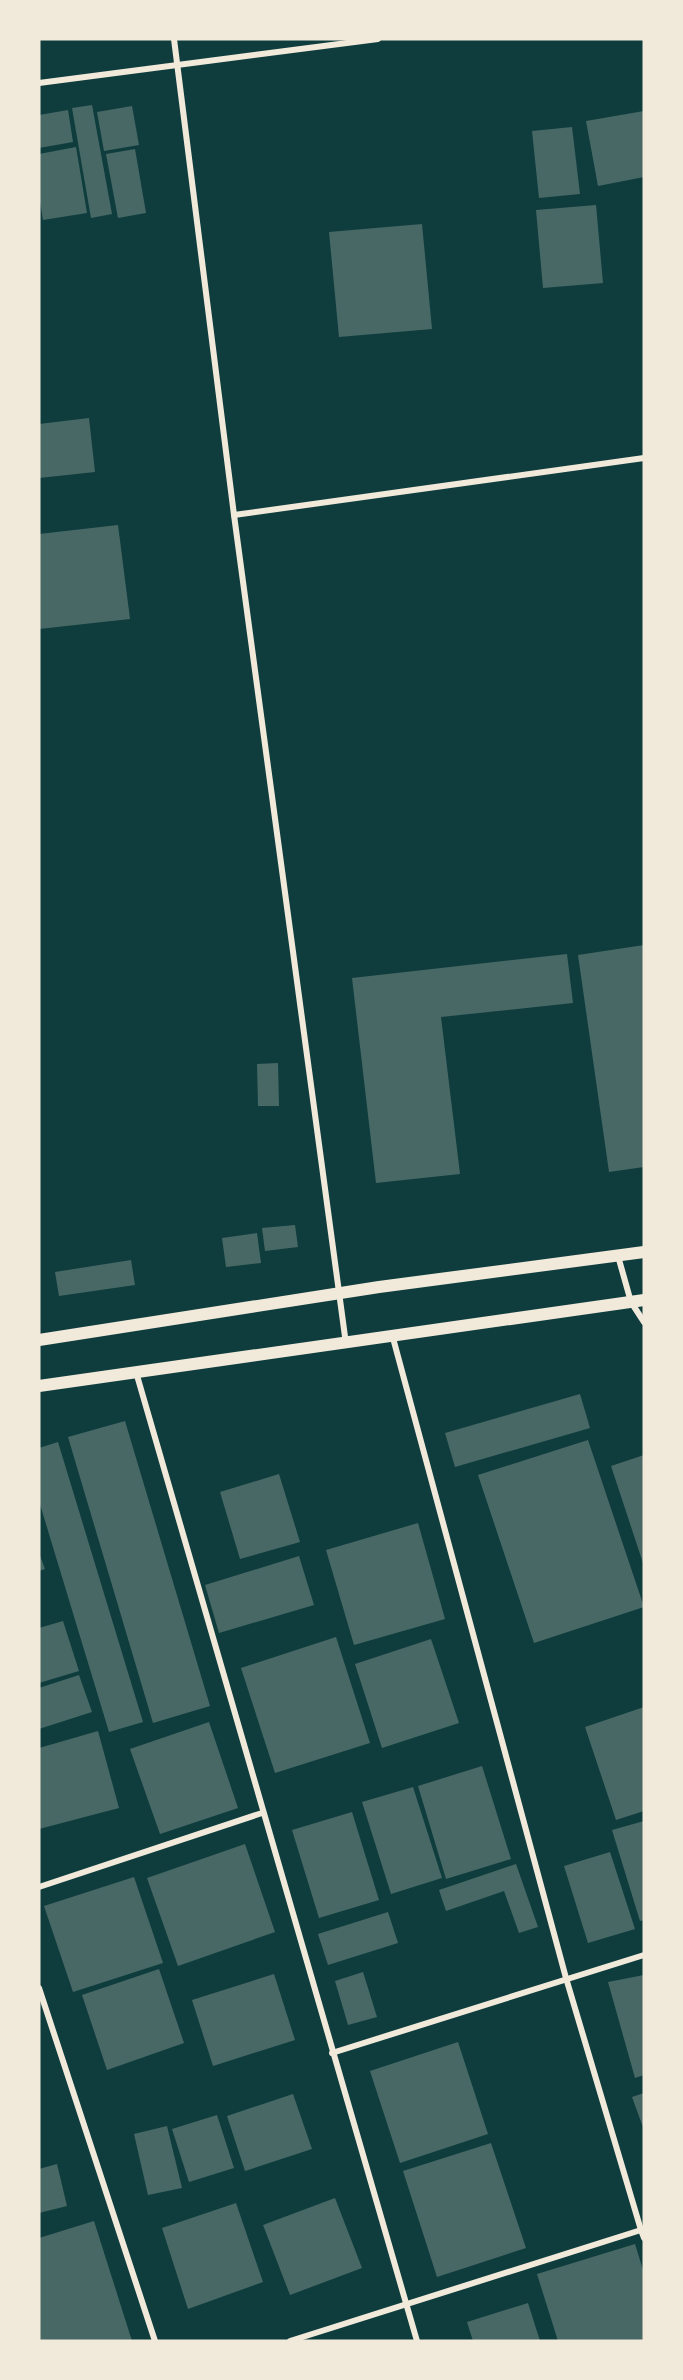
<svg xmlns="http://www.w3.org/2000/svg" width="683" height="2380" font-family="'DM Sans',sans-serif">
<rect width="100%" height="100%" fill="#0f3d3e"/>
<!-- building -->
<g fill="#486865">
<path d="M92,105L112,214L91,218L72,108Z"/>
<path d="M132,106L139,145L104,151L97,112Z"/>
<path d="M68,110L73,142L39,148V115Z"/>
<path d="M644,111V177L598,186L586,121Z"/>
<path d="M572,127L580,194L539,198L532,131Z"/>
<path d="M76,147L87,213L43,220L39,196V154Z"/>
<path d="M135,149L146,213L118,218L106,154Z"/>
<path d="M596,205L603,283L543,288L536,210Z"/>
<path d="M422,224L432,329L339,337L329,232Z"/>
<path d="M89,418L95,472L39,478V424Z"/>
<path d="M118,525L130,619L39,629V534Z"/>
<path d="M644,945V1167L609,1172L578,955Z"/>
<path d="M567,954L573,1003L441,1017L460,1174L376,1183L352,978Z"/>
<path d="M278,1063L279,1106H258L257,1064Z"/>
<path d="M295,1225L298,1247L265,1251L262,1228Z"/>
<path d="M257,1233L261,1263L226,1267L222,1238Z"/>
<path d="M131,1260L135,1285L59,1296L55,1272Z"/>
<path d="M580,1394L590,1428L455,1467L445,1433Z"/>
<path d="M125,1421L210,1706L153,1723L68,1437Z"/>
<path d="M588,1440L644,1607L534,1643L478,1475Z"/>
<path d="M58,1442L143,1722L109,1732L39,1501V1448Z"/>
<path d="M644,1455V1566L611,1466Z"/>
<path d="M279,1474L300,1542L240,1559L220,1492Z"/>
<path d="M418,1523L445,1619L354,1645L326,1550Z"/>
<path d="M39,1553L45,1569L39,1571Z"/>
<path d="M299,1556L314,1605L219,1633L205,1585Z"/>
<path d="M63,1621L79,1671L39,1683V1628Z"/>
<path d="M336,1637L370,1743L275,1773L241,1668Z"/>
<path d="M431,1639L459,1723L382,1748L355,1664Z"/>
<path d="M79,1675L92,1712L39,1729V1688Z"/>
<path d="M644,1707V1811L616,1820L585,1727Z"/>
<path d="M209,1722L238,1808L160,1834L130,1749Z"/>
<path d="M98,1731L119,1808L39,1829V1748Z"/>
<path d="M482,1766L511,1859L446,1879L418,1786Z"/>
<path d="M413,1787L442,1878L391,1894L362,1802Z"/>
<path d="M352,1812L379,1900L319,1918L292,1830Z"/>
<path d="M644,1821V1920L640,1921L612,1830Z"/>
<path d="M245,1844L275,1932L178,1966L147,1878Z"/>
<path d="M610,1852L635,1929L588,1943L564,1866Z"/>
<path d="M516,1864L538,1927L519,1933L504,1891L446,1911L439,1890Z"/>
<path d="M134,1877L163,1963L73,1992L44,1906Z"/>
<path d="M388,1912L398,1943L328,1965L318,1934Z"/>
<path d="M159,1969L184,2043L107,2070L82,1995Z"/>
<path d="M363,1972L377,2017L348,2025L335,1981Z"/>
<path d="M274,1974L295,2040L213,2066L192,2000Z"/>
<path d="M644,1975V2075L635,2078L608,1982Z"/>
<path d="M458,2042L488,2134L400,2163L370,2071Z"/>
<path d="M644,2093V2130L632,2097Z"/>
<path d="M293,2094L312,2149L245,2171L227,2116Z"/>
<path d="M217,2115L234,2168L189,2182L172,2129Z"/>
<path d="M167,2126L182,2188L148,2195L134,2134Z"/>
<path d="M491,2143L526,2248L437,2277L403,2171Z"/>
<path d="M57,2164L67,2206L39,2213V2169Z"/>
<path d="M335,2198L362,2268L290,2295L263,2225Z"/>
<path d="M236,2203L263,2282L188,2309L162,2228Z"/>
<path d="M94,2221L132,2341H39V2238Z"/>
<path d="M635,2244L644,2273V2341H558L537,2274Z"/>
<path d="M528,2303L540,2341H473L467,2322Z"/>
</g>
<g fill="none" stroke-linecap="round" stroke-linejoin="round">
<!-- minor -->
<g stroke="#f1e9da" stroke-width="6">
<path d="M174,39L234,515L346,1344"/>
<path d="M39,83L378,39"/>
<path d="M234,515L644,458"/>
<path d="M618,1256L631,1302L644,1322"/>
<path d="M393,1338L566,1978L641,2230H644"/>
<path d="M136,1372L417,2341"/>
<path d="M39,1887L262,1813"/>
<path d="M39,1988L155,2341"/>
<path d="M332,2053L644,1955"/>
<path d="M290,2341L641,2230L644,2238"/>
</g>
<!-- secondary -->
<g stroke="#f1e9da" stroke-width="12">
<path d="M39,1340L379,1287L644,1252"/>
<path d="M39,1386L644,1300"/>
</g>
</g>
<!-- border -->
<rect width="683" height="2380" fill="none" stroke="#f1e9da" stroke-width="81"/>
</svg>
